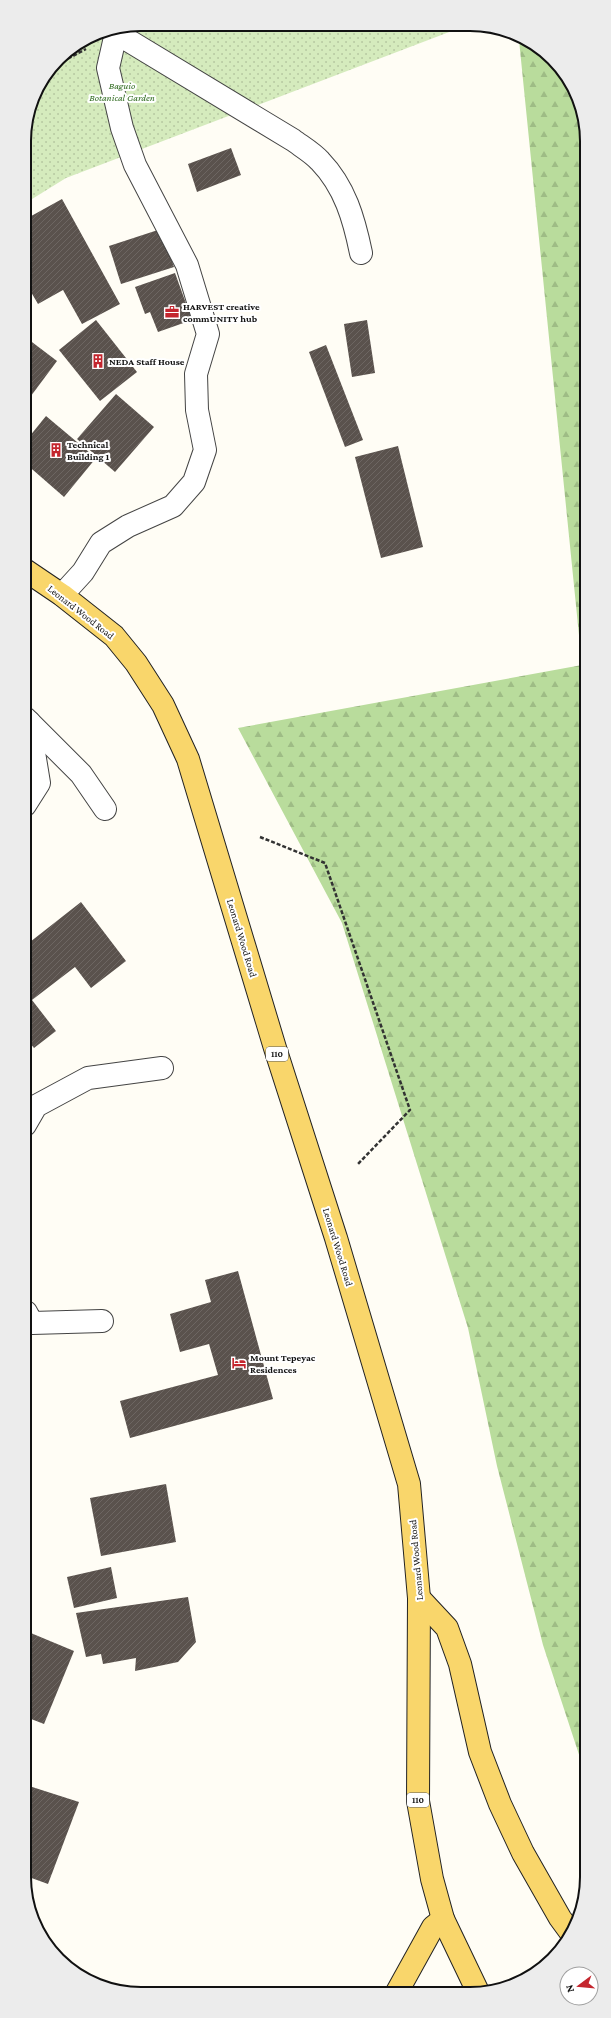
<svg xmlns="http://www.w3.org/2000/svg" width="611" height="2018" font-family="'Crimson Pro',serif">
<defs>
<pattern id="forest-firs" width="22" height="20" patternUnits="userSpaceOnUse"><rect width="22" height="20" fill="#b9dc9c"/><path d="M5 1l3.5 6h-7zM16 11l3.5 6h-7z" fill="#9ebc85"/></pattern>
<pattern id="garden-dots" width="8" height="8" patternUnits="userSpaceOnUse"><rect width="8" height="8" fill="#d5ebbd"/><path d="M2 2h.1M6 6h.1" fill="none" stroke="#b6c8a1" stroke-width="1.8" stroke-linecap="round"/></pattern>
<pattern id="building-hatch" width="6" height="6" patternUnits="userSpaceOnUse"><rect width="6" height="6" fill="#5a524d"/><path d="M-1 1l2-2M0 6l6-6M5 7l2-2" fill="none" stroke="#6d6662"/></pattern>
</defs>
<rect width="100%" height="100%" fill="#fffdf5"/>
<!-- forest -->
<path fill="url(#forest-firs)" d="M519,40L553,58L585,118L587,1779L543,1645L497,1466L468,1328L342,923L238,728L582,665Z"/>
<!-- garden -->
<path fill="url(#garden-dots)" d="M141,24L465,26L66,178L24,204V133L33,96L58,58L96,33Z"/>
<!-- building -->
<g fill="url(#building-hatch)">
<path d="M231,148L241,175L197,192L188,164Z"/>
<path d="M62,199L120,304L82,324L63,290L38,304L24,280V220Z"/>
<path d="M161,229L174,267L121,284L109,246Z"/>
<path d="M175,273L192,320L158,332L150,312L145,314L135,287Z"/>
<path d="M96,320L137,372L100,401L59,350Z"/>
<path d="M367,320L375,373L352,377L344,324Z"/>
<path d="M24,336L57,361L25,404Z"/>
<path d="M326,345L363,440L345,447L309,352Z"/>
<path d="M116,394L154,427L115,472L77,439Z"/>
<path d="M46,416L96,458L64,497L25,463V442Z"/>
<path d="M398,446L423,547L381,558L355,457Z"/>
<path d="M81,902L126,961L91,988L75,967L32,1000L56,1031L34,1048L25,1037V935L30,942Z"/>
<path d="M238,1271L273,1399L130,1438L120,1401L218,1375L209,1344L180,1352L170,1314L211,1302L205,1280Z"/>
<path d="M166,1484L176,1542L101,1556L90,1498Z"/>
<path d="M111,1567L117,1598L74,1608L67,1577Z"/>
<path d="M188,1597L196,1642L178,1662L135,1671L136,1658L103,1664L101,1654L86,1657L76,1613Z"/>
<path d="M26,1631L74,1651L44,1724L26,1717Z"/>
<path d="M26,1785L79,1802L48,1884L26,1876Z"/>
</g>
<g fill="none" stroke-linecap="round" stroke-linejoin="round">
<defs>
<g id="minor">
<path d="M62,595L83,572L101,543L128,526L173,506L194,482L205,450L197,410L196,374L208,334L187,265L135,165L122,128L108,68L116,33L293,140C301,146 313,153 320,161C345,187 354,219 361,253"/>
<path d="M25,718L81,774L105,809"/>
<path d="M25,805L39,783L29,722"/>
<path d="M25,1125L36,1106L88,1078L162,1068"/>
<path d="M26,1312L32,1323L102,1321"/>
</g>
<g id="major">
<path d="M25,570L62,595L114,636L136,663L163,705L188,759L275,1048L336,1238L409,1484L419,1598L418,1801L432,1879L443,1919L478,1992"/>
<path d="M419,1598L447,1628L460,1664L480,1752L500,1804L523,1853L560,1918L571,1933"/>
<path d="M397,1992L433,1927L443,1919"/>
</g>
</defs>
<!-- minor casing -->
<use href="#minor" stroke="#444" stroke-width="24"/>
<!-- major casing -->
<use href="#major" stroke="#222" stroke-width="24"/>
<!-- path -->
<g stroke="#333" stroke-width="2.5" stroke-dasharray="4 2" stroke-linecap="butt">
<path d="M52,67L86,49"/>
<path d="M260,837L325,863L410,1110L357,1165"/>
</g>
<!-- minor -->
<use href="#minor" stroke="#fff" stroke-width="22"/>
<!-- major -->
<use href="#major" stroke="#f9d66b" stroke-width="22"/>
</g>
<!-- icons -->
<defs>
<symbol id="office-bare" viewBox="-9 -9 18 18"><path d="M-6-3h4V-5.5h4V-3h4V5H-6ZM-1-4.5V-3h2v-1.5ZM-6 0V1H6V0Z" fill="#c4262e" stroke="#fff" stroke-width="2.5" paint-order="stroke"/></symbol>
<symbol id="building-bare" viewBox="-9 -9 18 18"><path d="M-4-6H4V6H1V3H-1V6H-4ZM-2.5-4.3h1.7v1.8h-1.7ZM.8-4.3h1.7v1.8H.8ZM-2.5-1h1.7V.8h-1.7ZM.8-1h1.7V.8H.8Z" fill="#c4262e" stroke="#fff" stroke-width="2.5" paint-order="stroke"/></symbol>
<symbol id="hotel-bare" viewBox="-9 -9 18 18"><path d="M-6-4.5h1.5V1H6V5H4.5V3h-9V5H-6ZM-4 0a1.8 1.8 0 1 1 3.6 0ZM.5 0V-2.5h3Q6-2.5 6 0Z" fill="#c4262e" stroke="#fff" stroke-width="2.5" paint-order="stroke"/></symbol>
</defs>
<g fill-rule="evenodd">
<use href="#office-bare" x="162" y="302" width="20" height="20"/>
<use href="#building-bare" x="88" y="351" width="20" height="20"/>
<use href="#building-bare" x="46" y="440" width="20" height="20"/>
<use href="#hotel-bare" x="229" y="1353" width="20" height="20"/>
</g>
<g text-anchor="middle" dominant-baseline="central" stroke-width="4" stroke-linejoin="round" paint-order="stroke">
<!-- shield labels -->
<g fill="#fff" stroke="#585858" stroke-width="1">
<rect x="266" y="1047" width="22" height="14" rx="3"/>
<rect x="407" y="1793" width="22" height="14" rx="3"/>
</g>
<g font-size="9" font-weight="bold" fill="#111">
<text x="277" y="1054">110</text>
<text x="418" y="1800">110</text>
</g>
<!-- park labels -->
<g font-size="10" font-style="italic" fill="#2f6b1f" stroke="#fff">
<text x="122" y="85">Baguio<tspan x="122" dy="12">Botanical Garden</tspan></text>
</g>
<!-- poi labels -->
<g font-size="10" font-weight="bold" fill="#111" stroke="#fff" text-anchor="start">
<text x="183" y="306">HARVEST creative<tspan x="183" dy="12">commUNITY hub</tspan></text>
<text x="109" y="361">NEDA Staff House</text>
<text x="67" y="444">Technical<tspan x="67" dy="12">Building 1</tspan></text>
<text x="250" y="1357">Mount Tepeyac<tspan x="250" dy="12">Residences</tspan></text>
</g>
<!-- street labels -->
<g font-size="10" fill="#111" stroke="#fff">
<text transform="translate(81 612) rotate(38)">Leonard Wood Road</text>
<text transform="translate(242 938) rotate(73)">Leonard Wood Road</text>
<text transform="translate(338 1247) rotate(73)">Leonard Wood Road</text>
<text transform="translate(416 1560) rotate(-95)">Leonard Wood Road</text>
</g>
</g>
<!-- crop -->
<path d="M0 0H611V2018H0ZM141 31H470A110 110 0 0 1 580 141V1877A110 110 0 0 1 470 1987H141A110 110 0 0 1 31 1877V141A110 110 0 0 1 141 31Z" fill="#ececec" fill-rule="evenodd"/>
<path fill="none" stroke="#111" stroke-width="2" d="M141 31H470A110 110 0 0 1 580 141V1877A110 110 0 0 1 470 1987H141A110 110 0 0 1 31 1877V141A110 110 0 0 1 141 31Z"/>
<!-- north arrow -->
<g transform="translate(579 1986) rotate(254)"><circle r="19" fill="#ffffff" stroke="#a0a0a0"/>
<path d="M0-3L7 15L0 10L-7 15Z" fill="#c4262e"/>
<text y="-6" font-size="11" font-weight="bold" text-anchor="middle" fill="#111111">N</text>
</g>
</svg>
